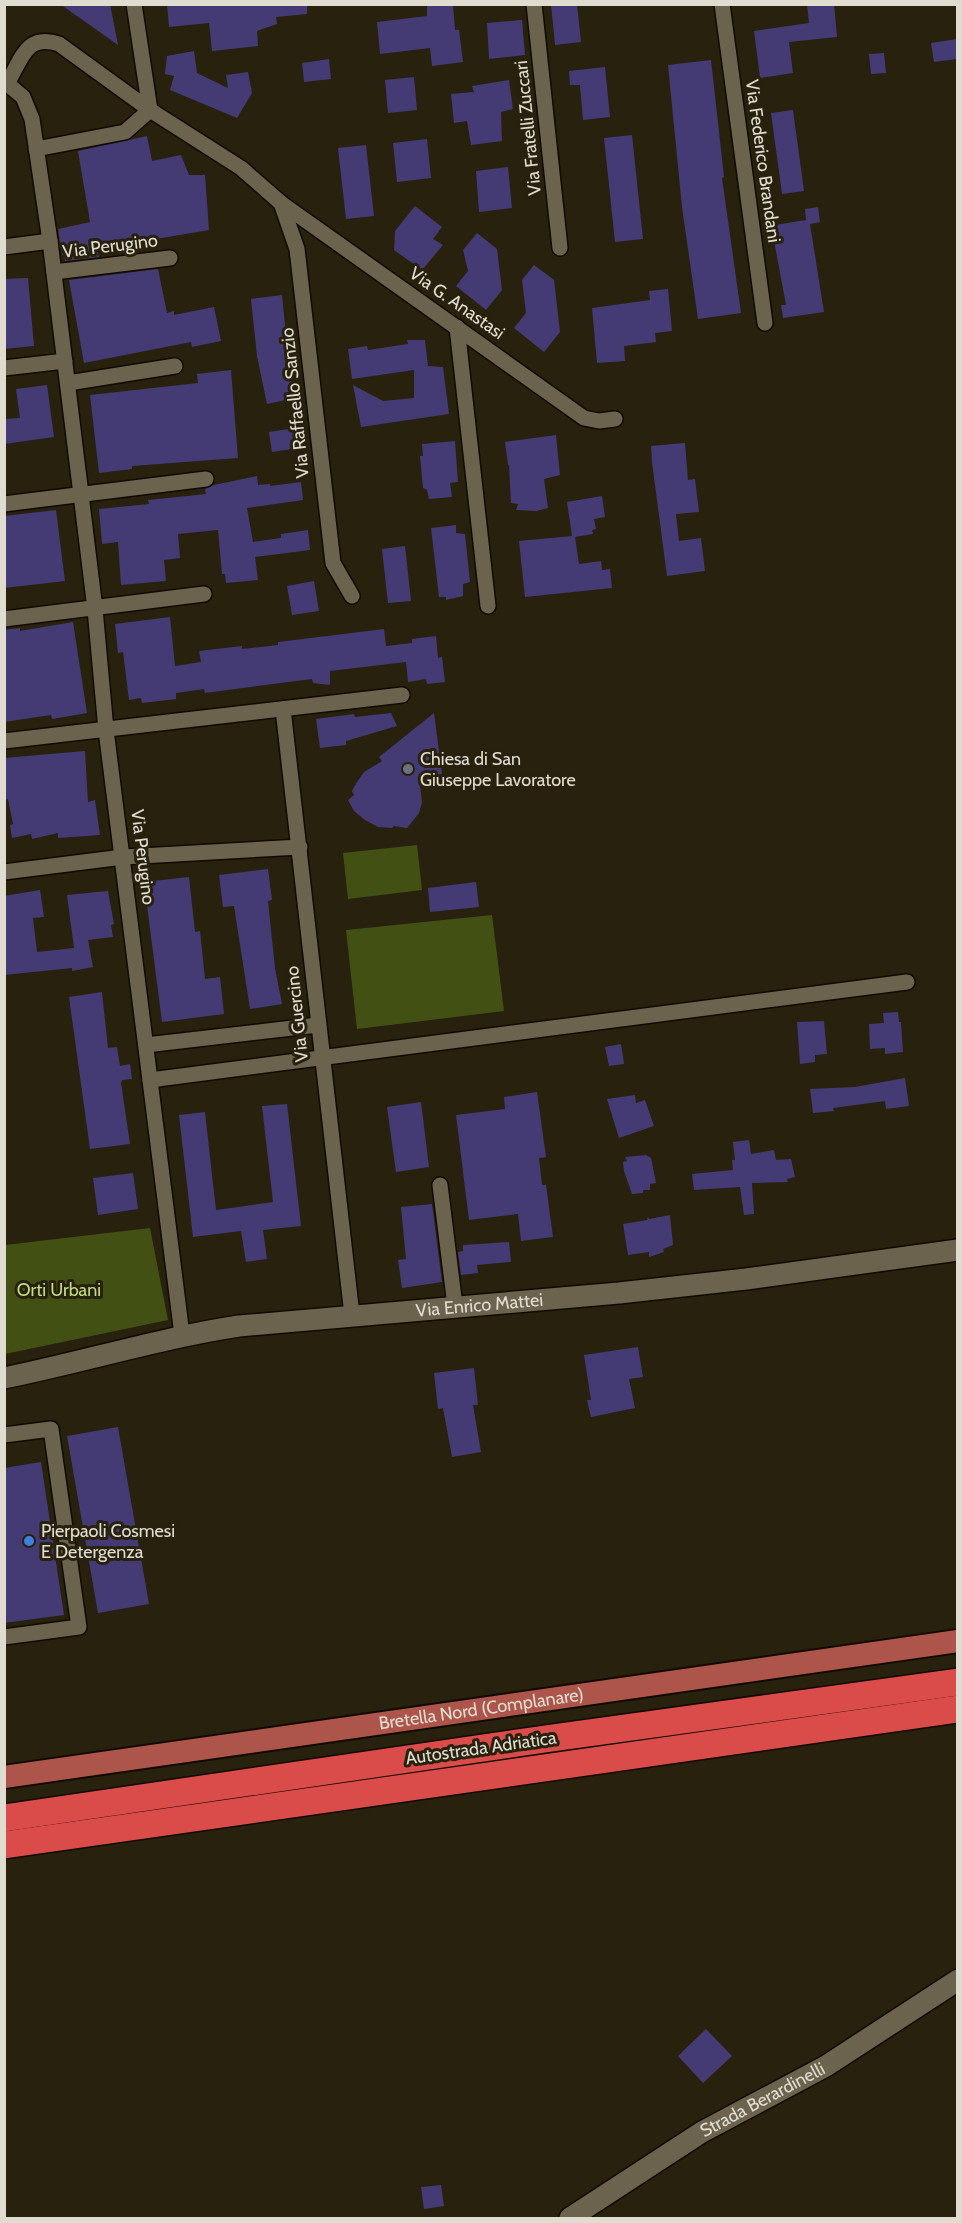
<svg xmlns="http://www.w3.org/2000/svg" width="962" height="2223" font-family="Cabin,sans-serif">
<rect width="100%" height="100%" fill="#28210e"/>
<!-- green -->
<g fill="#425113">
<path d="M417,845L422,890L348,899L343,853Z"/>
<path d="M492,915L504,1011L357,1029L346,930Z"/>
<path d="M150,1228L168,1320L5,1354V1245Z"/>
</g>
<!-- building -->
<g fill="#443b75">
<path d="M60,4H110L118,45Z"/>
<path d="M167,4H307V14L276,17L277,24L257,31L258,46L212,51L209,23L169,27Z"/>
<path d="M427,4H453L455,30H459L463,62L432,66L430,48L380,54L377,22L427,16Z"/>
<path d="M551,4H577L581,42L555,45Z"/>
<path d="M807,4H834L837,37L789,42L793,73L760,78L754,31L809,23Z"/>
<path d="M522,20L525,55L489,59L487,23Z"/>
<path d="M957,39V59L934,62L931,43Z"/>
<path d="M194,51L197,73L228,88L226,75L248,72L252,93L237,118L170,90L174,76L165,74L167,56Z"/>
<path d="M884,53L886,73L871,74L869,54Z"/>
<path d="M329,59L331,79L304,82L302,63Z"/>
<path d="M711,60L724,177L722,178L741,313L698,319L682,207L668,65Z"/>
<path d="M605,67L610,117L583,120L580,85H570L569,71Z"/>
<path d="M414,77L417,110L388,113L385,80Z"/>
<path d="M509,80L513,109L501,112L502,141L471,145L467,121L454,123L451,94L474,92L472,86Z"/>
<path d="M793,110L804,191L782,194L771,113Z"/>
<path d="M632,135L643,239L615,242L604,138Z"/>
<path d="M147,136L152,161L181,155L189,175H205L209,230L97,249L99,257L65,261L64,255H62L58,229L90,222L78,151Z"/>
<path d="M427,139L431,178L397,182L393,143Z"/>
<path d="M366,145L374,216L346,219L338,148Z"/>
<path d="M508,167L512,208L479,212L476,171Z"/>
<path d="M415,206L442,227L433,239L443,245L422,270L394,250L395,231Z"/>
<path d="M818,207L820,222L810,224L824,312L783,318L781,305H786L773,235L777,234L775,225L806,220L805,209Z"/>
<path d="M477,233L497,249L502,290L486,310L456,286L468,271L463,250Z"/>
<path d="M534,265L554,280L560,332L544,352L514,328L526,313L522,280Z"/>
<path d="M158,269L167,313L174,311V315L214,307L221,341L192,347L191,342L84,363L69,280Z"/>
<path d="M28,278L34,346L4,349V279Z"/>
<path d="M668,289L672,331L655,333L656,342L624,346L625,361L597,363L592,308L650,300L649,291Z"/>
<path d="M282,295L287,345L284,346L295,398L267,404L257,356L251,299Z"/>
<path d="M407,340H425L428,366L443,367L449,414L361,427L353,385L383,401L414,398V370L352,379L348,349L367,346L368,350L408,344Z"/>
<path d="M231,370L238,458L132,466V469L99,473L90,395L198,383L197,374Z"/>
<path d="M47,385L54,437L4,444V419L20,418L16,389Z"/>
<path d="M295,428L298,448L272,452L269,432Z"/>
<path d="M556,435L560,475L544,479L548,508L536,511L516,510L518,504L511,503L509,465H508L505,442Z"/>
<path d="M455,441L458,482L450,483L452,497L429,499L427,490L423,488L420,456H423L422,444Z"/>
<path d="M685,443L688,480L695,479L699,512L676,514L679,541L701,538L705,571L667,576L652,462L651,446Z"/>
<path d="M257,476L258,485L270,484V486L301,482L303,500L247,508L253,542L281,538V534L308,530L310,550L255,557L258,580L226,583L225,574H222L218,530L178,534L180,558L164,560L166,581L121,585L118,542L102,544L99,509L149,504L148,500L206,494L205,489L214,485Z"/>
<path d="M602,496L605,517L594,519L596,529L592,530L593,534L575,537L579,564L601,561L602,570L610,569L612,588L525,597L519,541L572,536L567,502Z"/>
<path d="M56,510L65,581L4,588V516Z"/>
<path d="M456,525V533L465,534L470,582L463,584V596L446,600V597H439L431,528Z"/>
<path d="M405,546L411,601L388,603L382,549Z"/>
<path d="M314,581L319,611L292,615L287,586Z"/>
<path d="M170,617L175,666L201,662L199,651L242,646V649L278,645V642L384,629L386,646L412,643V639L436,636L438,658L442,657L445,682L427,684L426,679L408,682L406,662L330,671V685L313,683L312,679L205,693L204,689L176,693V699L142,703L141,698L129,700L123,652L118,653L115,624Z"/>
<path d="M73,622L87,713L52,719L51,715L4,722V630L20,628V631Z"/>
<path d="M391,713L397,726L346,741V745L320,748L316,719L354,714L355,717Z"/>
<path d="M434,713L442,774L419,776L422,802L419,813L407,828L394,826L392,828L378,827L365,820L354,811L348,800L354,795L352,791L357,782L364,772L382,761L379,757Z"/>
<path d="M85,751L88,802L95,800L100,835L58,838V833L32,839L31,834L12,838L10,825L13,824L8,799L5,800L4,758Z"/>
<path d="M268,869L272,900L268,901L275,968L282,1004L250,1009L234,906L223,907L219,875Z"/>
<path d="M189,877L195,932L200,931L205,979L220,977L224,1014L162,1022L144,882Z"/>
<path d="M476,882L479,907L430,912L428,888Z"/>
<path d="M40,890L44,917L33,918L37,952L74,948L67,895L108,891L114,924L111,925L113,937L88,940L93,967L72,971V968L4,975V896Z"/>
<path d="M102,992L108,1048L117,1047L120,1066L130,1064L132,1079L122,1080L121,1083L130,1144L90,1149L69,997Z"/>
<path d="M898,1012L899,1022H901L903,1052L885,1054V1048L870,1049L869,1024L884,1023L883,1013Z"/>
<path d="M824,1021L827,1054L815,1055V1062L800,1064L797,1022Z"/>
<path d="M621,1044L624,1064L609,1066L605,1047Z"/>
<path d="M905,1078L909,1106L886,1109L885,1101L833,1108L834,1111L813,1113L810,1089L855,1087Z"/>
<path d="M537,1092L546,1157L539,1158L542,1185H546L553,1237L521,1241L518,1214L469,1220L456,1115L505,1109L504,1097Z"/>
<path d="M635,1095L636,1103L645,1100L654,1126L619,1138L607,1099Z"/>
<path d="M421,1102L429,1167L396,1172L387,1107Z"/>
<path d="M287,1104L301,1226L263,1230L267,1259L246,1262L241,1231L193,1237L179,1115L205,1112L216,1210L273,1202L262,1106Z"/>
<path d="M749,1140L751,1154L774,1150L776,1160L791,1159L795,1177L787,1179L788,1182L752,1183L754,1214L744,1215L740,1187L694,1190L692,1174L733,1170L732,1160H735L733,1142Z"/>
<path d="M646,1155L651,1158L656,1183L650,1184V1190H643V1193L632,1194L624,1171L623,1162L627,1161L625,1157Z"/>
<path d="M133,1173L138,1209L98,1215L93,1178Z"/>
<path d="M432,1204L442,1282L402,1288L398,1260L406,1259L401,1207Z"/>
<path d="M670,1215L673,1245L663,1249L664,1252L649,1257V1252L628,1255L623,1224L647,1220L648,1217L649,1219Z"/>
<path d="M509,1242L511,1262L477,1265L478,1273L461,1275L458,1252L463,1251V1245Z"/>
<path d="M638,1347L643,1377L629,1379L635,1408L591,1417L587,1400H591L584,1355Z"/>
<path d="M474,1368L478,1405H473L481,1452L452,1457L443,1408L438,1409L434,1373Z"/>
<path d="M118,1427L149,1604L98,1613L67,1436Z"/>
<path d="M41,1462L64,1615L4,1623V1468Z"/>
<path d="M706,2029L732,2056L703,2083L678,2056Z"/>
<path d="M441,2185L444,2206L424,2209L421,2187Z"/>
</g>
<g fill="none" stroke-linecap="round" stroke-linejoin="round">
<defs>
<g id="street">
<path d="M134,4L150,110"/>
<path d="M534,4L560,248"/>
<path d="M722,4L765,323"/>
<path d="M4,81L23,97L32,119L50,241L95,609L106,730L182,1335"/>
<path d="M8,82C22,58 27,33 59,44L150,110L241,168L281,203L584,418L599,421L615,419"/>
<path d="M36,149L125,132L150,110"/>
<path d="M281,203L297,249L333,563L352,596"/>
<path d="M4,247L50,241"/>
<path d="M54,272L170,258"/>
<path d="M457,327L488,606"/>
<path d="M4,368L65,361"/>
<path d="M68,383L175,366"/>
<path d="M4,504L206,479"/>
<path d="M4,619L204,594"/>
<path d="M283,709L352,1315"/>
<path d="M4,741L402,695"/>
<path d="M4,872L123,857L300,847"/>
<path d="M146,1045L318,1025"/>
<path d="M150,1080L907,982"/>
<path d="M440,1185L455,1306"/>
<path d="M4,1435L51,1429L79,1627L4,1637"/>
</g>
<g id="secondary">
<path id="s1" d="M4,1378C83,1362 160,1338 239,1326L619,1293L746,1279L958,1250"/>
<path id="s2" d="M570,2218L702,2132L826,2066L958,1980"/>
</g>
<g id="primary">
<path id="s3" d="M4,1777L958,1641"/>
</g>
<g id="highway">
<path d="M4,1818L552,1738L958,1682"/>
<path d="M4,1845L958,1709"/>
</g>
</defs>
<!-- street casing -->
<use href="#street" stroke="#110a00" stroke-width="18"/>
<!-- secondary casing -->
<use href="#secondary" stroke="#110a00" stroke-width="24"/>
<!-- primary casing -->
<use href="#primary" stroke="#110a00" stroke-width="26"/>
<!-- highway casing -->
<use href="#highway" stroke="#110a00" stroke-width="30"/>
<!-- street -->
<use href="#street" stroke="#6c634e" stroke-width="15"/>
<!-- secondary -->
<use href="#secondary" stroke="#6c634e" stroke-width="21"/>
<!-- primary -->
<use href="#primary" stroke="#ae554b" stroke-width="22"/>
<!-- highway -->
<use href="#highway" stroke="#da4c49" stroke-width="27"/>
</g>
<!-- markers -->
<circle fill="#6b7280" stroke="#28210e" stroke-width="2" cx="408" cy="769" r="6"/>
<circle fill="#3f7fe0" stroke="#28210e" stroke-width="2" cx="29" cy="1541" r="6"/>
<g text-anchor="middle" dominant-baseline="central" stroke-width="6" stroke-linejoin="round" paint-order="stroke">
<!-- street labels -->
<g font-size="18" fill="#e0dcd0" stroke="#28210e">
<text transform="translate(528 128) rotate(-96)">Via Fratelli Zuccari</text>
<text transform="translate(763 161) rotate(82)">Via Federico Brandani</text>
<text transform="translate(110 246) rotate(-7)">Via Perugino</text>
<text transform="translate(457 303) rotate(35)">Via G. Anastasi</text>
<text transform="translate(295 403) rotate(-96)">Via Raffaello Sanzio</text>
<text transform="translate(143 857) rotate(83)">Via Perugino</text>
<text transform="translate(297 1014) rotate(-96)">Via Guercino</text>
<text stroke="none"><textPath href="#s1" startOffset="482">Via Enrico Mattei</textPath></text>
<text stroke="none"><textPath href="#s3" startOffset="482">Bretella Nord (Complanare)</textPath></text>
<text transform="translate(481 1748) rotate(-8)">Autostrada Adriatica</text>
<text stroke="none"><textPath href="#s2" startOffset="226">Strada Berardinelli</textPath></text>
</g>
<!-- poi labels -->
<g font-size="18" fill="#e0dcd0" stroke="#28210e" text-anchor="start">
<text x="420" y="759">Chiesa di San<tspan x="420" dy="21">Giuseppe Lavoratore</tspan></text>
<text x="41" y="1531">Pierpaoli Cosmesi<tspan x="41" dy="21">E Detergenza</tspan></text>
</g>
<!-- park labels -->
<g font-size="18" fill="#c1dd7d" stroke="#28210e">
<text x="59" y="1290">Orti Urbani</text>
</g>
</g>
<!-- border -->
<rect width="962" height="2223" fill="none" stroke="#e0dcd0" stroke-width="12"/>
</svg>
